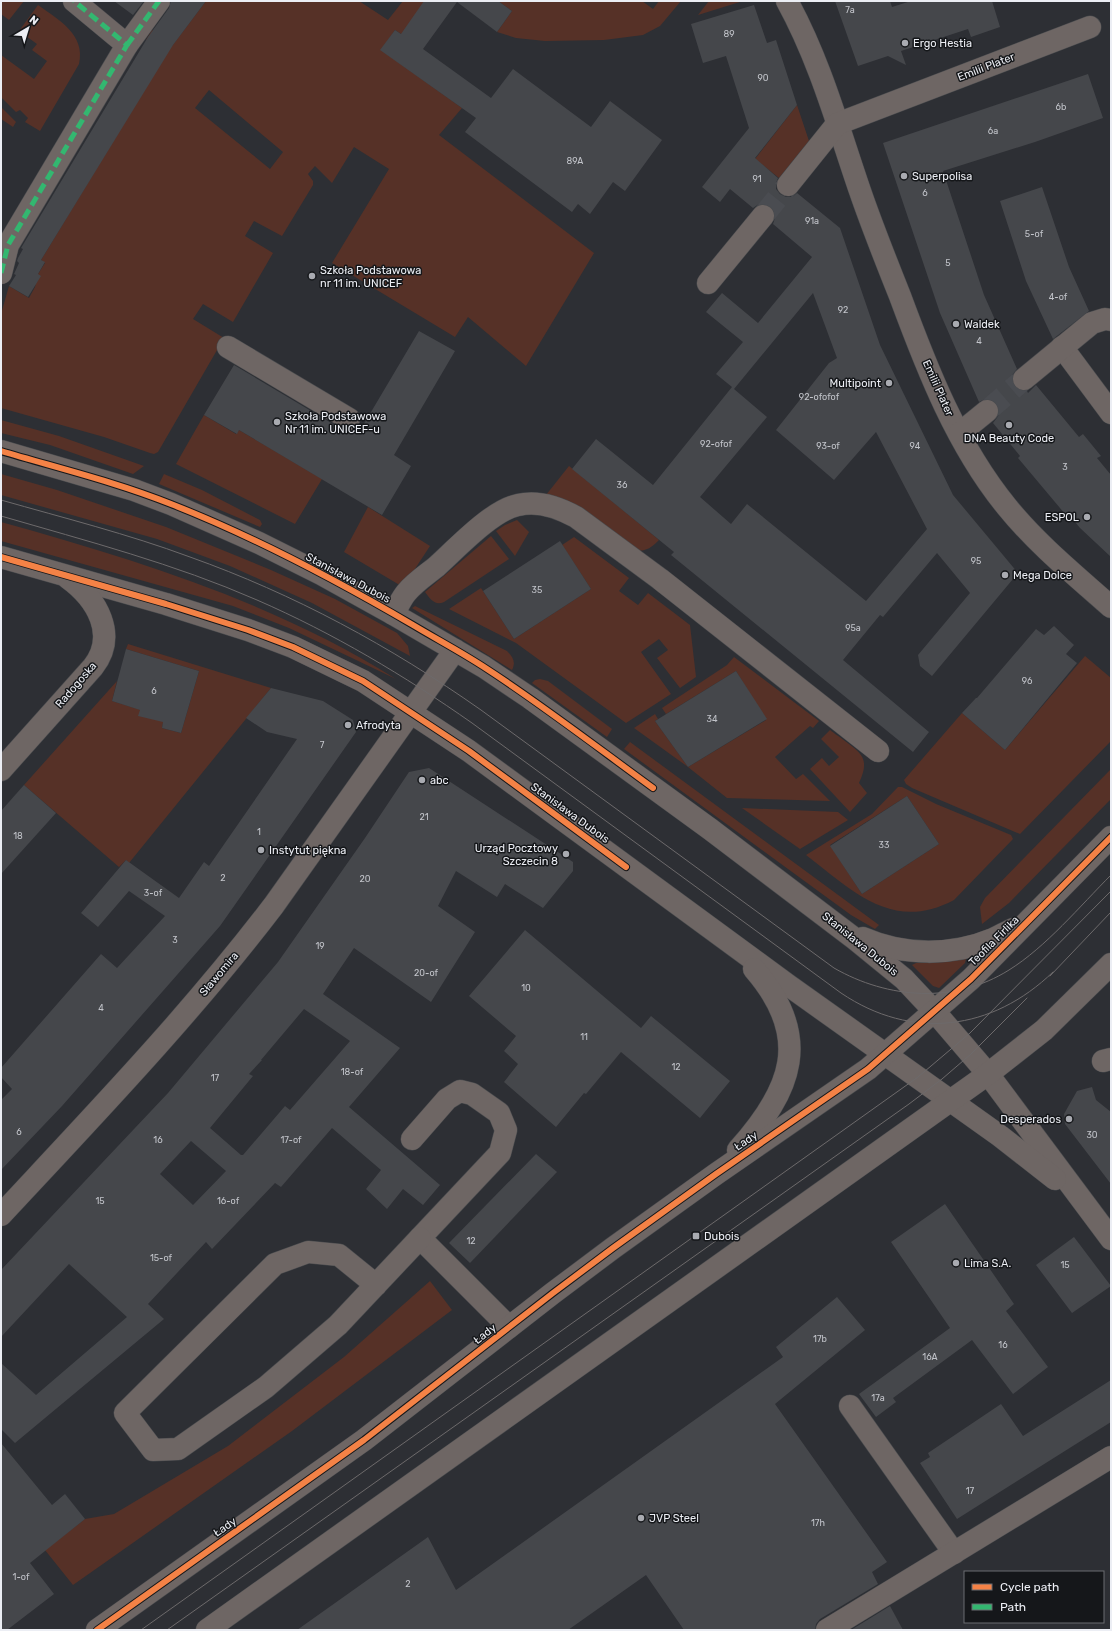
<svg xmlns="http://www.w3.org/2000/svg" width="1112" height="1631" font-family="Rubik,sans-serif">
<rect width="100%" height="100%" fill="#2d2f34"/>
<!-- green -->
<g fill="#563127" fill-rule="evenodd">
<path d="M1,1H24L9,20L1,14Z"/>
<path d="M206,1H359L388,20L403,1H424L412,41L395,30L381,50L462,108L439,135L594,253L526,366L468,317L455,337L332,263L389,169L354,147L332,183L315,166L308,174L313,181V185L282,236L254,221L245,236L273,253L233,322L203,304L193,319L224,338L158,452L154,454L150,453L104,437L1,408V314L9,286L29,298L35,287L38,274L45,263L41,260L167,53L146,40L152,30L172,46ZM209,90L283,152L270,169L195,108Z"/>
<path d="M498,1H642L653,9L659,1H681L660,26L643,35L604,40L545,41L516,38L497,32L512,11Z"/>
<path d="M709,1H743L698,15Z"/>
<path d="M38,5C59,20 86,35 79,64L40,131L25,122L28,118L20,110L16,112L1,97V55L34,79L47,61L32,50L37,44L19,31Z"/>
<path d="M797,105L809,141L779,178L755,159Z"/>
<path d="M1,107L16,122L13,127L1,119Z"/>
<path d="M204,415L236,434L239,430L322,479L295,524L176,464Z"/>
<path d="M1,420L59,436L144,466L133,474L50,445L1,433Z"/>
<path d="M569,466L647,530L659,540C652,547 647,551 637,551L546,495Z"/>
<path d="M1,474L57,490L166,527L271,570L335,599L397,633L408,646L410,656L312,603L230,566L157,539L1,495Z"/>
<path d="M164,474L202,490L260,520L262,524L260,527L159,484Z"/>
<path d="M368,507L430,546L403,587L344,552Z"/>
<path d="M517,520L529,532L515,556L496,531L505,525Z"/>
<path d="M1,522C138,560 275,603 396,679L289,628L233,606L1,541Z"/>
<path d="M491,536L509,559L444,602C435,606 430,599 425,592Z"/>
<path d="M574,537L629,578L619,591L638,605L648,593L690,625L696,677L680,688L657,658L668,650L659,639L641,652L671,694L626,723L516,643L449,609L481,588L514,639L591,589L562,545Z"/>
<path d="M415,606L507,651C513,657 516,662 512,670L412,608Z"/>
<path d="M128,644L271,688L129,863L126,860L119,867L24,785L117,681L112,701L164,717L162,728L181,733L199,671L126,649Z"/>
<path d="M1085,656L1111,678V741L1020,834L912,788L906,784L904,780L962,713L1005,750Z"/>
<path d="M734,657L819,721L813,728L810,726L775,757L796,779L803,774L830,801L727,798L688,767L634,728L655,714L658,719L655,721L688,767L766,720L736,671L666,714L662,708L727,665Z"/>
<path d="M540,679L548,681L612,729L607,737L532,683L535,680Z"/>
<path d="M830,730C837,736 861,750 863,759C866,767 862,776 859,783L867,793L850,812L810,769L822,758L829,766L839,757L821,739Z"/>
<path d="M630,742L879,925L875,929L851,915L624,749Z"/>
<path d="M1111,769V799L1009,903L982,924L980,907L985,898Z"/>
<path d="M898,787H902L936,804L1011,835L1013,839L954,900C892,933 852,890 806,855L872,814ZM907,796L939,844L862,894L830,845Z"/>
<path d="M742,808L838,812L848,820L800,849Z"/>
<path d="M961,958L966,959L965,963L939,988L933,986L912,965L916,963L947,962Z"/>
<path d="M430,1281L452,1310L292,1431L73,1585L45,1550L85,1519L114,1514L228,1446L344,1357Z"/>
</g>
<!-- building -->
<g fill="#45474b" fill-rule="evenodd">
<path d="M114,1H144L133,15Z"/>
<path d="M171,1H206L173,45L41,260L45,262L38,274L41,276L28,297L9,286L16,275L14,274L19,263L17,261L18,258L23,249L21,248L148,37L169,8Z"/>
<path d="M424,1H498L512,11L497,32L457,2L423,49L491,98L513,69L591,127L610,101L662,140L625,191L613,182L590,214L578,204L572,212L465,132L476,118L380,50L395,30L401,34Z"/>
<path d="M835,1H890L892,7L911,1H992L1000,27L971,37L968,29L901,51L906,65L888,56L858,66Z"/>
<path d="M754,5L767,43L776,40L797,105L755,158L778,178L776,183V189L780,194L786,197H792L797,193L840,228L880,345L953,495L1018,573L932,676L920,666L918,655L970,593L937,553L883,617L880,615L843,660L929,732L913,752L671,555L674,552L572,469L596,439L653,485L732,387L716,374L743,342L706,312L722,293L758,323L812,257L773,224L775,218V212L771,206L765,204H759L753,208L730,189L720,202L702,187L749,128L726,56L703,63L691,24ZM813,293L837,358L829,363L776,430L834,480L876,432L927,529L866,601L747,504L731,524L700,497L767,417L734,389Z"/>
<path d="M1088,74L1103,118L1035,142L943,171L984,295L1017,369L1012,375V381L1014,387L1019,391H1027L1028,393L1036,385L1079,437L1083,434L1101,456L1097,458L1111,475V557L1080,528L1067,512L1065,514L1018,458L1020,456L993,423L999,415V409L996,403L992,400L985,399L979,402L940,313L883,143Z"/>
<path d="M1042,187L1069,267L1089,311L1053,339L1026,281L1000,201Z"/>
<path d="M419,331L455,351L394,455L411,466L382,515L239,430L237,434L204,415L234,365L343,430L348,431H352L358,434Z"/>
<path d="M560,541L591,589L514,639L483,591Z"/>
<path d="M1054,626L1074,645L1066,654L1077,663L1005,750L962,713L976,698H977L1036,629L1044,635Z"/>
<path d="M126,649L199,671L181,733L162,728L163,722L138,716L140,710L112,701Z"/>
<path d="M736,671L767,719L688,767L655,721Z"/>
<path d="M271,688L323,701L353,720L356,732L220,926L62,1106L1,1170V1100L12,1089L1,1077V1068L101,954L117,968L165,916L129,891L98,927L81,913L126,860L179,898L204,862L209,866L297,739L267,732L246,718Z"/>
<path d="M429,768L573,862V871L543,908L505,884L497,897L456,871L438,906L475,932L431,1002L354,948L323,994L400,1048L349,1107L440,1185L423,1205L403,1189L387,1209L366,1189L381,1170L332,1128L281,1187L275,1183L212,1249L206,1242L148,1304L164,1319L15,1443L1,1429V1363L36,1395L127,1317L69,1264L1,1337V1270L168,1093L278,962L365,838L409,772ZM304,1009L350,1041L290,1110L285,1106L243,1155H241L210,1128L253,1076L249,1074L262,1060H261ZM191,1141L226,1171L193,1205L160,1174Z"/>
<path d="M24,785L56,813L1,874V811Z"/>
<path d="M907,796L939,844L862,894L830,846Z"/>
<path d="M525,930L641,1028L651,1016L730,1081L700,1118L621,1052L586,1094L584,1093L556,1127L504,1082L518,1064L504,1051L516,1036L469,996Z"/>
<path d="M1092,1087L1096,1100L1111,1112V1184L1065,1124L1064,1114L1077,1091Z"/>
<path d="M536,1154L557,1172L470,1263L449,1243Z"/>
<path d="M945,1204L1014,1304L1006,1311L1048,1367L1013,1394L972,1340L893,1398L896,1402L876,1417L859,1394L950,1328L891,1242Z"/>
<path d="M1074,1237L1111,1286L1072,1313L1036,1265Z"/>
<path d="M837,1297L865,1330L775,1404L887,1562L872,1572L878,1584L820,1619L816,1624L815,1630H684L646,1575L568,1630H297L428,1537L456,1590L783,1357L776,1347Z"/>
<path d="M1111,1380V1422L957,1519L920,1463L930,1457L928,1453L1001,1404L1023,1436Z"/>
<path d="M1,1443L52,1505L65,1494L85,1519L30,1563L54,1594L7,1630H1Z"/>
<path d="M890,1606L903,1630H851Z"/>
</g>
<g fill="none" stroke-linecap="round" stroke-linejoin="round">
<!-- minor-tunnel -->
<g stroke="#4a4c51" stroke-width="22" stroke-dasharray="22 11" stroke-linecap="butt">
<path d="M763,216L788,185"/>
<path d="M987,411L1024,379"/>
</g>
<defs>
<g id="minor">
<path d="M787,1C820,61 838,127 860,191C872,226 886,261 900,296C927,369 957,446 1007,507C1037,544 1075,575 1111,607"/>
<path d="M127,45L159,1"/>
<path d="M788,185L837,124L1090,27"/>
<path d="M1,273L8,245L127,45L74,1"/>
<path d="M708,283L763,216"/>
<path d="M228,347L349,419"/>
<path d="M1062,347L1111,413"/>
<path d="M1024,379L1092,323L1105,319L1111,320"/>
<path d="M960,433L987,411"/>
<path d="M1,451L134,490L171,504L259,543L321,574L393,614L484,667L530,698L710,829L855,939L904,979L935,1012L988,1074L1111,1239"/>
<path d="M1,557L166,604L248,630L293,647L363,681L469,751L788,985L1000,1136L1055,1179"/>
<path d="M393,614C398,607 401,599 406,593C414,583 426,575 436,567C456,549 492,510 518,505C538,500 558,507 576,517L660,579L878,751"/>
<path d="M1,770L93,667C118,635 97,599 68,578"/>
<path d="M863,938C904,956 952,956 993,939C1000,936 1006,932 1013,929"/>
<path d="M1103,1061L1111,1059"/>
<path d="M412,1139L447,1099L460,1091L472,1094L499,1113L506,1130L500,1153L420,1238L509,1327"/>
<path d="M738,1150C792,1090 813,1037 754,969"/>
<path d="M1,1215C95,1114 191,1014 274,905L455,650"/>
<path d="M376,1285L339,1255L308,1252L275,1264L125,1413L153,1450L178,1449L266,1387L338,1325L420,1238"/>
<path d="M850,1406L954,1553"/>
<path d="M97,1630L364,1440L553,1293L613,1248L716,1174L868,1069L971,979L1111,837"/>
<path d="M207,1630L988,1074L1044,1030L1111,964"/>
<path d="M827,1630L1111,1457"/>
</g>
</defs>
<!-- minor casing -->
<use href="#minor" stroke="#494b4e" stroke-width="23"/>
<!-- minor -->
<use href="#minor" stroke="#6e6664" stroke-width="22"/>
<!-- tram -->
<g stroke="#6d6a6b" stroke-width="1">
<path d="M1,500C64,518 128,534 190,557C294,594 390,646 481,710L834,968C888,999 955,1004 1009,970C1046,947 1080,906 1111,875"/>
<path d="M1,516C87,541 175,564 257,600C333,633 405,676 472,723L841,993C912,1041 992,1031 1053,972"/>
<path d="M1050,976L1111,912"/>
<path d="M141,1630L918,1077L970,1033L1111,891"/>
<path d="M167,1630L909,1104L942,1079L971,1054L1027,998"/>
</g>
<!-- quiet -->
<g stroke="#33b770" stroke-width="5" stroke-dasharray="10 5" stroke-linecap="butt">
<path d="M127,45L159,1"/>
<path d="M1,273L8,245L127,45L74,1"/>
</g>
<defs>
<g id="cycleway">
<path d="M1,451C58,468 116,482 171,504C255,537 336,580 413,625C438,640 463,653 487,669C544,706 598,748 653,788"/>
<path d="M1,557L166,604L248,630L293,647L363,681L469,751L626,867"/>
<path d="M97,1630L364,1440L553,1293L613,1248L716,1174L868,1069L971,979L1111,837"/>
</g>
</defs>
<!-- cycleway casing -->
<use href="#cycleway" stroke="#15171a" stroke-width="8"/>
<!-- cycleway -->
<use href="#cycleway" stroke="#f48246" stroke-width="6"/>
</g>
<!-- markers -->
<g fill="#a9abb1" stroke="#15171a" stroke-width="1.5">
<circle cx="905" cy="43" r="4"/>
<circle cx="904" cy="176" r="4"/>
<circle cx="312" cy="276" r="4"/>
<circle cx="956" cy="324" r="4"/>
<circle cx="889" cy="383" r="4"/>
<circle cx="277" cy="422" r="4"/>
<circle cx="1009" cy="425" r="4"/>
<circle cx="1087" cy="517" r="4"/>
<circle cx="1005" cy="575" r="4"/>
<circle cx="348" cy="725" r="4"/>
<circle cx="422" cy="780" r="4"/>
<circle cx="261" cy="850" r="4"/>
<circle cx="566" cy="854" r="4"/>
<circle cx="1069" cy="1119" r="4"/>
<rect x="692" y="1232" width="8" height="8" rx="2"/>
<circle cx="956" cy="1263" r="4"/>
<circle cx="641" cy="1518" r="4"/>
</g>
<g text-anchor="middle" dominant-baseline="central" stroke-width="3" stroke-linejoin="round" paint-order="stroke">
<!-- number labels -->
<g font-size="9" fill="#c2c4ca">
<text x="850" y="10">7a</text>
<text x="729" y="34">89</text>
<text x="763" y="78">90</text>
<text x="1061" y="107">6b</text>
<text x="993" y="131">6a</text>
<text x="575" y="161">89A</text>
<text x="757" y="179">91</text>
<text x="925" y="193">6</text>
<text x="812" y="221">91a</text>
<text x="1034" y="234">5-of</text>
<text x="948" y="263">5</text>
<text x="1058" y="297">4-of</text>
<text x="843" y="310">92</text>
<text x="979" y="341">4</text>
<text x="819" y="397">92-ofofof</text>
<text x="716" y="444">92-ofof</text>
<text x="828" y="446">93-of</text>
<text x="915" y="446">94</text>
<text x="1065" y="467">3</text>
<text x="622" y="485">36</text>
<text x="976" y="561">95</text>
<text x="537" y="590">35</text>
<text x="853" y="628">95a</text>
<text x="1027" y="681">96</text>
<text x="154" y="691">6</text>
<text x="712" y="719">34</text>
<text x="322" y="745">7</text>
<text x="424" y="817">21</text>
<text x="259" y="832">1</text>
<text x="18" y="836">18</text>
<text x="884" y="845">33</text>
<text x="223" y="878">2</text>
<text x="365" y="879">20</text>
<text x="153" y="893">3-of</text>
<text x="175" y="940">3</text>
<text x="320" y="946">19</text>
<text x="426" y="973">20-of</text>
<text x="526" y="988">10</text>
<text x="101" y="1008">4</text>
<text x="584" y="1037">11</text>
<text x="676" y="1067">12</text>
<text x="352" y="1072">18-of</text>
<text x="215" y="1078">17</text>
<text x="19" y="1132">6</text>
<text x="1092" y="1135">30</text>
<text x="158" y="1140">16</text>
<text x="291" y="1140">17-of</text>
<text x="100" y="1201">15</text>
<text x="228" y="1201">16-of</text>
<text x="471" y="1241">12</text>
<text x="161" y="1258">15-of</text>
<text x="1065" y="1265">15</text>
<text x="820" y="1339">17b</text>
<text x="1003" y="1345">16</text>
<text x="930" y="1357">16A</text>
<text x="878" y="1398">17a</text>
<text x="970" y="1491">17</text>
<text x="818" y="1523">17h</text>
<text x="21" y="1577">1-of</text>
<text x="408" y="1584">2</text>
</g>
<!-- poi labels -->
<g font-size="11" fill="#eceef4" stroke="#15171a" text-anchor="start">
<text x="913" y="43">Ergo Hestia</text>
<text x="912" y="176">Superpolisa</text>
<text x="320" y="270">Szkoła Podstawowa<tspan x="320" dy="13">nr 11 im. UNICEF</tspan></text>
<text x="964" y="324">Waldek</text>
<text x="881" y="383" text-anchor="end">Multipoint</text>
<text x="285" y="416">Szkoła Podstawowa<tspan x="285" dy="13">Nr 11 im. UNICEF-u</tspan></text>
<text x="1009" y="438" text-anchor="middle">DNA Beauty Code</text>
<text x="1079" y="517" text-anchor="end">ESPOL</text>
<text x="1013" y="575">Mega Dolce</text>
<text x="356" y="725">Afrodyta</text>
<text x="430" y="780">abc</text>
<text x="558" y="848" text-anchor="end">Urząd Pocztowy<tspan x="558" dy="13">Szczecin 8</tspan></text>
<text x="269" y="850">Instytut piękna</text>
<text x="1061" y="1119" text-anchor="end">Desperados</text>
<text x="704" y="1236">Dubois</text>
<text x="964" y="1263">Lima S.A.</text>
<text x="649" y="1518">JVP Steel</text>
</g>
<!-- street labels -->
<g font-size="11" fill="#eceef4" stroke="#15171a">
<text transform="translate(986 67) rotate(-21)">Emilii Plater</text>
<text transform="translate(938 388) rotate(66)">Emilii Plater</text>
<text transform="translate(348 578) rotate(28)">Stanisława Dubois</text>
<text transform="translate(76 685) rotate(-49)">Radogoska</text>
<text transform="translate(570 813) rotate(36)">Stanisława Dubois</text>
<text transform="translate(994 941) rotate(-45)">Teofila Firlika</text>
<text transform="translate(860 944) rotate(39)">Stanisława Dubois</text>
<text transform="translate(219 974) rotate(-50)">Sławomira</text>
<text transform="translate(746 1141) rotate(-34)">Łady</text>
<text transform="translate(485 1334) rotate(-38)">Łady</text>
<text transform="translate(225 1527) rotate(-35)">Łady</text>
</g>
</g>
<!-- border -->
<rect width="1112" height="1631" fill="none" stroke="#eceef4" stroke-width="4"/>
<!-- legend -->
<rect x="964" y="1571" width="140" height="52" fill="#15171a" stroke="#6b6d71"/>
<rect x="972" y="1584" width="20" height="6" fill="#f48246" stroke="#6b6d71"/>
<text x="1000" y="1591" font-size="12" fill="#eceef4">Cycle path</text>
<rect x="972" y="1604" width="20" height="6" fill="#33b770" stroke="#6b6d71"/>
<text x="1000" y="1611" font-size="12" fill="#eceef4">Path</text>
<!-- north arrow -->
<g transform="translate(28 28) rotate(38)" stroke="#15171a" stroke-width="3" paint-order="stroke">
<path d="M0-3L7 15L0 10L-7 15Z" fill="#eceef4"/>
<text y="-6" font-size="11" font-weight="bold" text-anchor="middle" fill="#eceef4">N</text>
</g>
</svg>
